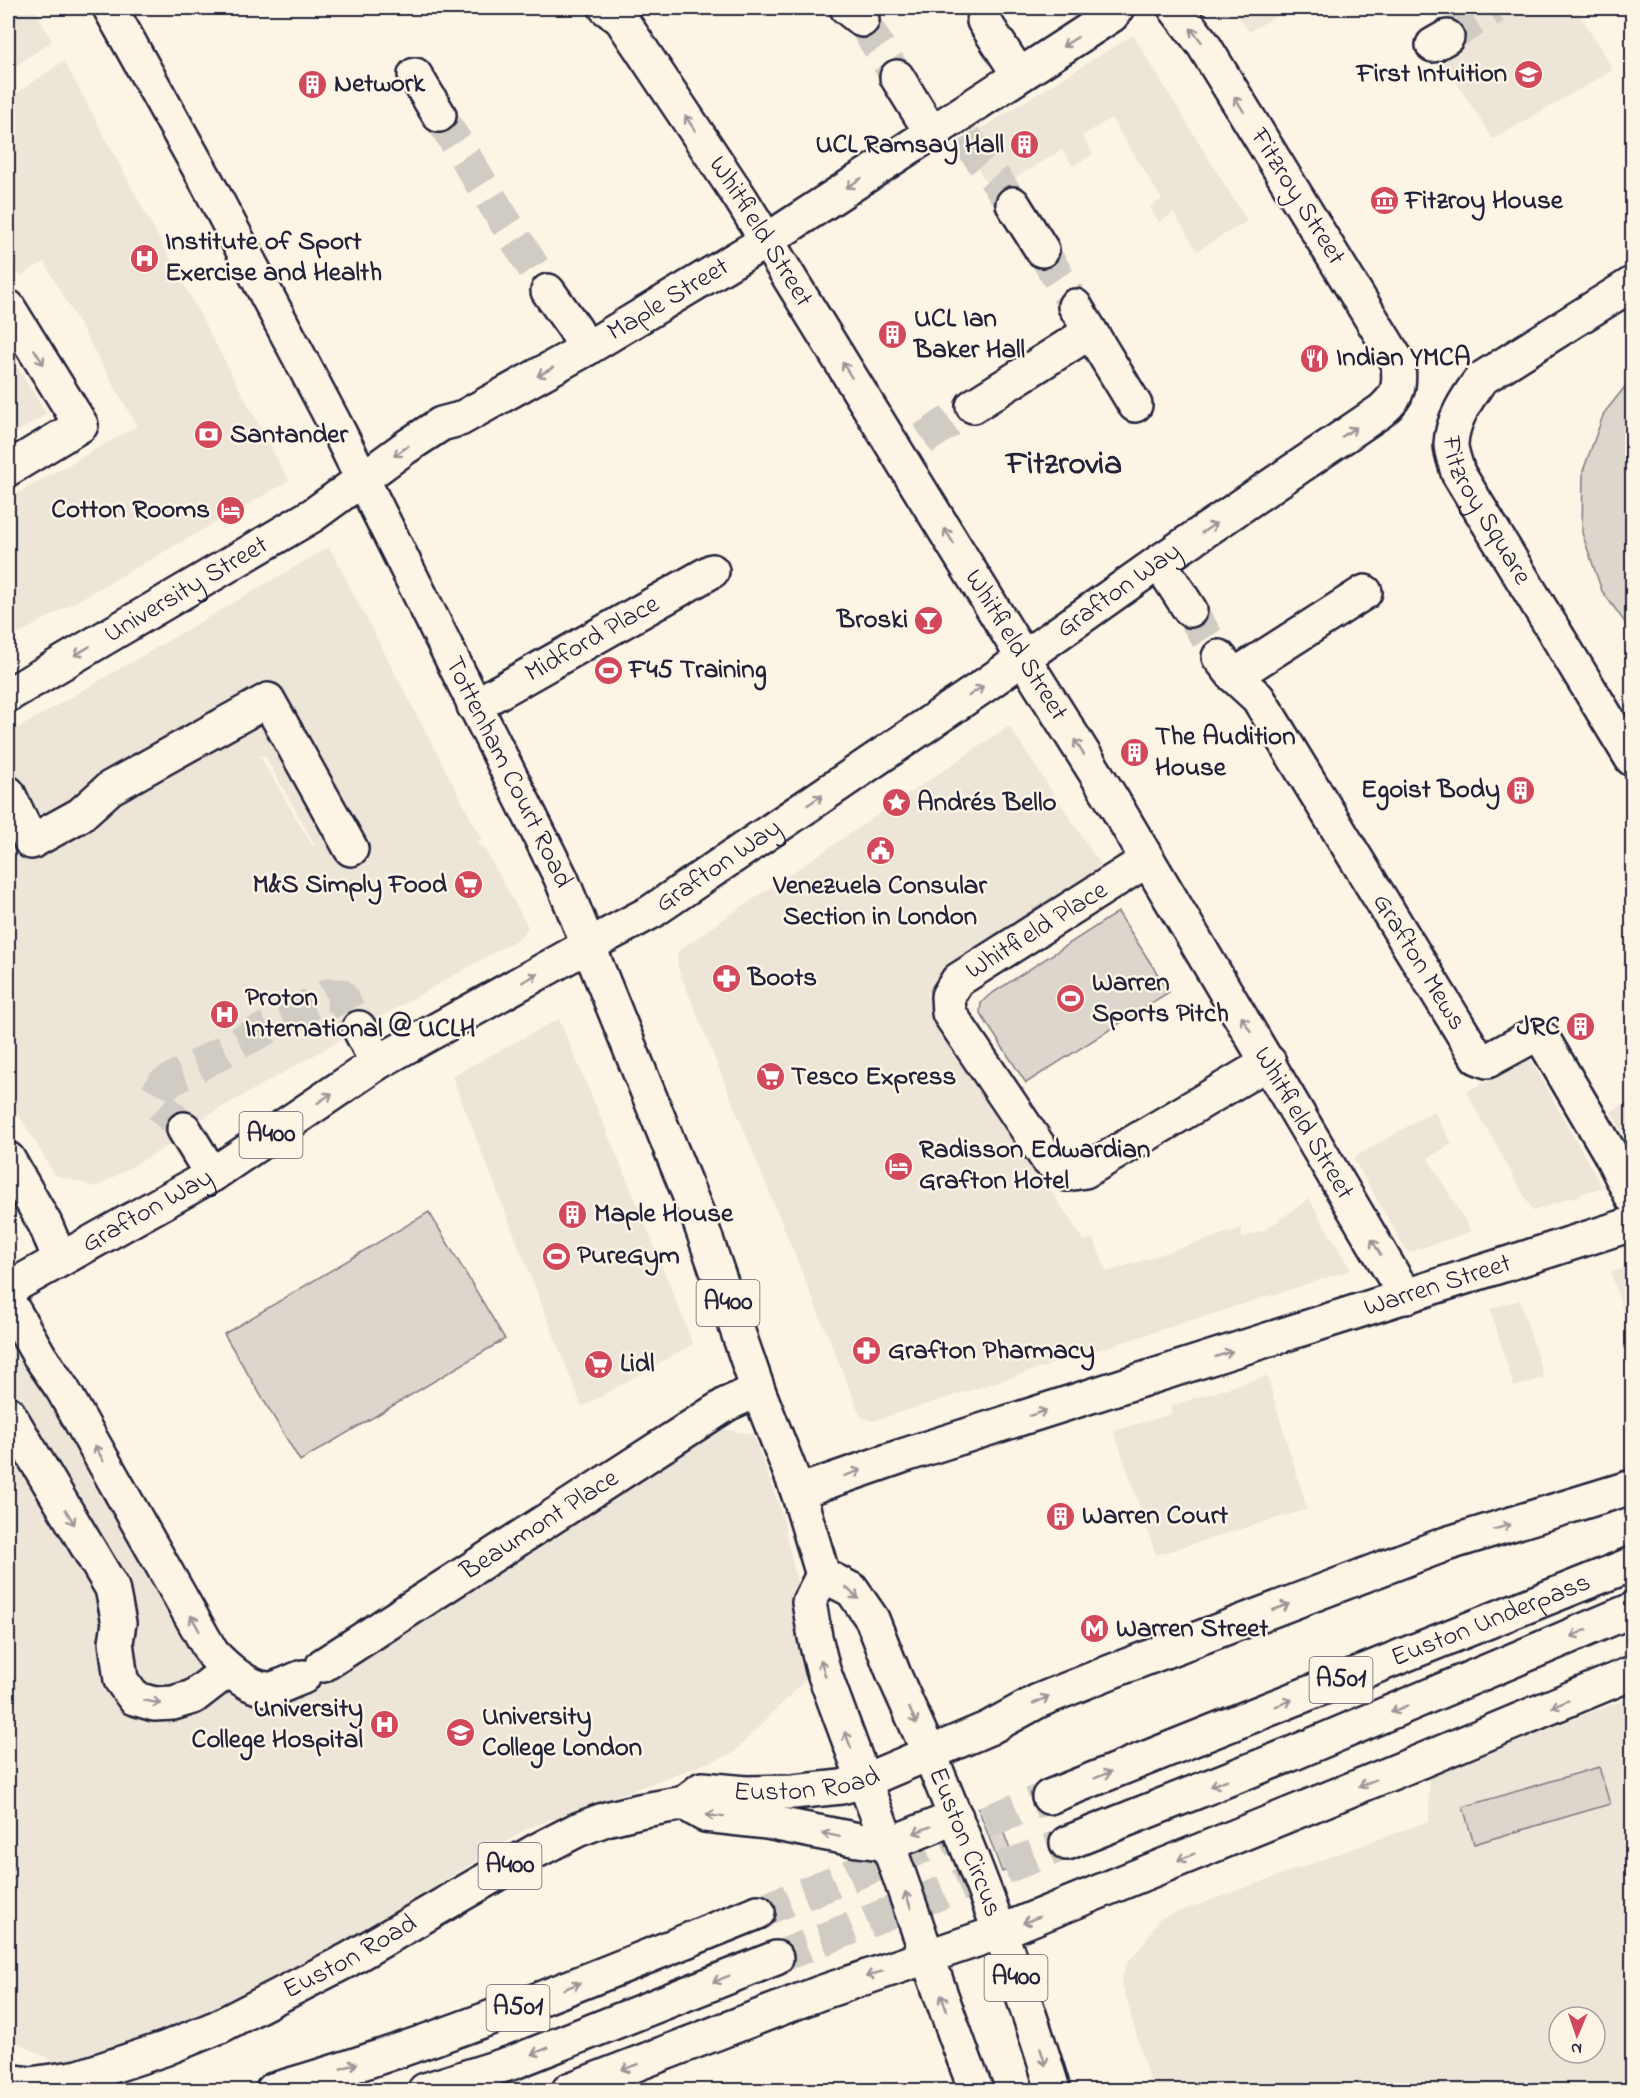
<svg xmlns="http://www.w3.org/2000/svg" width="1640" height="2098" font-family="'Indie Flower',sans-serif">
<rect width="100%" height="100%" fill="#fcf5e5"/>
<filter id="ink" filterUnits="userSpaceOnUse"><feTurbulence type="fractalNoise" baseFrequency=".0167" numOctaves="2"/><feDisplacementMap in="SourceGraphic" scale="12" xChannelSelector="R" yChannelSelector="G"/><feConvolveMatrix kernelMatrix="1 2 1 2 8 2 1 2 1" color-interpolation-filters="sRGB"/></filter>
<g filter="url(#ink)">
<!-- built -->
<g fill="#ece5d8" fill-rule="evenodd">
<path d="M8,8H34L52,41L8,71Z"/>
<path d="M1233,8H1289L1249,32Z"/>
<path d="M1455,8H1576L1613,70L1493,139L1441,59Z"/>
<path d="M1133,35L1247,221L1197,251L1174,213L1159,222L1150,207L1162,199L1111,118L1082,136L1093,154L1073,166L1062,150L1015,178L1026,196L1003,210L961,141Z"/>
<path d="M64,61L289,481L8,640V499L137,426L44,262L20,276L8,256V132L13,128L8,120V99Z"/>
<path d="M8,352L46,414L8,438Z"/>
<path d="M329,547L482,840L476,843L484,848L528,927L521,937L170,1137L173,1143L96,1187L55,1175L16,1110L17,1100L8,1085V734ZM259,755L265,756L315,845H312Z"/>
<path d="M1009,726L1104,870L927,991L930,1007L1084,1241L1093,1238L1107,1272L1242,1228V1238L1265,1230L1309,1199L1351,1270L873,1421L861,1417L678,968L677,955L680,950L721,921Z"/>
<path d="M559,1019L638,1206L693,1344L582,1407L452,1076Z"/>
<path d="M1529,1057L1602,1187L1533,1211L1466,1092Z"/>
<path d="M1632,1099V1147L1611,1112Z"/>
<path d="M1434,1111L1452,1144L1428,1158L1471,1231L1408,1253L1353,1158Z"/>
<path d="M1632,1266V1341L1611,1272Z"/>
<path d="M1520,1300L1544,1378L1514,1387L1490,1309Z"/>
<path d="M8,1326L222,1684L268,1695L705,1427L753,1434L782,1515L816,1669L732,1754L528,1828L290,1979L69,2069L8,2038Z"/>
<path d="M1267,1376L1307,1509L1156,1555L1114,1431L1172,1414L1170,1406Z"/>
<path d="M1632,1697V2090H1152L1121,1979L1127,1963L1143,1945L1159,1919L1429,1821V1774ZM1559,2017H1595V2053H1559Z"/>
</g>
<!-- green -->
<g fill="#dcd6cc" stroke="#7f7c84" stroke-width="1.5">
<path d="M1632,378V632L1602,591L1582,533L1583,471L1604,413Z"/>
<path d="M1118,912L1169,992L1026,1083L980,1013L981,1003L988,996Z"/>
<path d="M429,1212L505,1339L300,1461L224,1334Z"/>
<path d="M1599,1767L1610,1804L1474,1844L1463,1807Z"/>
<path d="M993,1803L1016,1866L1002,1872L978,1808Z"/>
</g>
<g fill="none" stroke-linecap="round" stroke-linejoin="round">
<!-- minor-tunnel -->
<g stroke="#d0cbc3" stroke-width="33" stroke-dasharray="33 16" stroke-linecap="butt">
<path d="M862,20L897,77"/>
<path d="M1447,37L1495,8"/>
<path d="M439,115L548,291"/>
<path d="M965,137L1013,204"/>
<path d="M1042,250L1075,306"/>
<path d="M923,439L973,406"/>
<path d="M1190,610L1219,657"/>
<path d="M184,1129L154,1100L162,1085L327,995H340L359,1028"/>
</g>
<!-- highway-tunnel -->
<g stroke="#d0cbc3" stroke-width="33" stroke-dasharray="33 16" stroke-linecap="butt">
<path d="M758,1912L1049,1797"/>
<path d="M776,1958L1067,1843"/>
</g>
<defs>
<g id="minor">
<path id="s1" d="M606,8L621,19L741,199L1037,680L1110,796L1406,1297"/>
<path d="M847,8L862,20"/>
<path d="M984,21L1019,75"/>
<path d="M1433,45L1447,37"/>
<path d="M415,75L439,115"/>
<path d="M897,77L931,132"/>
<path d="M1013,204L1042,250"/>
<path id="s2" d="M1632,284L1481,379C1467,398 1452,420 1451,444C1451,453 1456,464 1458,473L1632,759"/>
<path d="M548,291L575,329L586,349"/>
<path d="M1075,306L1135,405"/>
<path d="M8,307L81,425L8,469"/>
<path d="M973,406L1090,332"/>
<path d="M1159,562L1190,610"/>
<path id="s3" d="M1219,657L1234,676L1258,698L1477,1057L1487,1061L1531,1037L1543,1039L1610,1153L1632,1197"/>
<path d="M1234,676L1365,592"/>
<path id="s4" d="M8,695L313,515L406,447L441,424L460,419L586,349L766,241L1112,15L1117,8"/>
<path id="s5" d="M474,706L712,571"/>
<path d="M8,793L31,842L80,815L110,788L268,700L351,849"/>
<path d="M1147,860L958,980L948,996L949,1013L1048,1160L1067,1174L1085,1171L1269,1062"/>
<path id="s6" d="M589,945L651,912L988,683L1159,562L1381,411C1400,395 1400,385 1398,362L1203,44L1175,8"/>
<path d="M359,1028L377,1063"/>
<path d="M184,1129L212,1175"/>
<path d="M8,1159L45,1224L60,1259"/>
<path d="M8,1301L39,1355L63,1390L212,1653C225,1667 247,1687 267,1689C275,1690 294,1680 303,1677"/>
<path d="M8,1413L112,1588L119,1623L116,1642L121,1680L134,1698L154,1704L173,1703L193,1697L228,1670"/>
<path id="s7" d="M798,1492L902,1456L1632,1224"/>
<path id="s8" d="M323,1665L727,1404L758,1390"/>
</g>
<g id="major">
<path id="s9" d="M110,8L208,184L340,434L561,878L698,1216L758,1390L798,1492L823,1575L852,1590L872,1619L895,1677L930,1755"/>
<path id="s10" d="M8,1289L212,1175L377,1063L589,945"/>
<path d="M823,1575L809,1602L815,1637L823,1670L864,1781"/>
</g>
<g id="highway">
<path id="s11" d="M930,1755C975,1864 1018,1973 1052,2086L1050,2090"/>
<path d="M864,1781C905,1883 936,1989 976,2090"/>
<path id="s12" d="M1049,1797L1632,1564"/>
<path d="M684,1803L705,1815L767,1822L858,1840L889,1844L956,1817"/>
<path d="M1067,1843L1289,1755L1632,1610"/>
<path id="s13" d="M8,2081L31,2084L79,2077L164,2049L218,2027L348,1960L536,1851L577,1830L606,1819L639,1811L684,1803L702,1789L746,1793L793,1792L841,1787L864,1781L989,1728L1038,1701L1110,1672L1446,1544L1632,1487"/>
<path d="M273,2090C439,2043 598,1976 758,1912"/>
<path d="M425,2090L514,2062L776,1958"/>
<path d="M569,2090L820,1993L1000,1932L1421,1761L1632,1673"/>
</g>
</defs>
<!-- minor casing -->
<use href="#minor" stroke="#22223b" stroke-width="38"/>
<!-- major casing -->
<use href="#major" stroke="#22223b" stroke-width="38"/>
<!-- highway casing -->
<use href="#highway" stroke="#22223b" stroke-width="38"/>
<!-- minor -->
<use href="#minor" stroke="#fcf5e5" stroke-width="33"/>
<!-- major -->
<use href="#major" stroke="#fcf5e5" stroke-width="33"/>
<!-- highway -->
<use href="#highway" stroke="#fcf5e5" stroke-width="33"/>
</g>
<!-- one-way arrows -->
<defs><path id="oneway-shaft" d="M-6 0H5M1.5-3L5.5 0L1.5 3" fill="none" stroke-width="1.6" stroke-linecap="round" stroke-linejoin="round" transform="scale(1.5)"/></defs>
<g stroke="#9a9698">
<use href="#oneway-shaft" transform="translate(1196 35) rotate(-129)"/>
<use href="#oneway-shaft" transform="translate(1070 42) rotate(147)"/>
<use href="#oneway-shaft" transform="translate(1239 104) rotate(-122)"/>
<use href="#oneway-shaft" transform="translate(690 123) rotate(-124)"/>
<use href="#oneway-shaft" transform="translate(854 183) rotate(147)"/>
<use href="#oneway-shaft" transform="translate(39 357) rotate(58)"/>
<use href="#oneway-shaft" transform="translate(847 370) rotate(-121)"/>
<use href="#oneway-shaft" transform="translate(545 372) rotate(151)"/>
<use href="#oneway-shaft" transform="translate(1349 432) rotate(-34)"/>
<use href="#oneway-shaft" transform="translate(401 451) rotate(144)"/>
<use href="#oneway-shaft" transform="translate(1209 528) rotate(-34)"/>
<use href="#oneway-shaft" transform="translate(949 536) rotate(-122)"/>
<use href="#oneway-shaft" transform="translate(82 651) rotate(149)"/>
<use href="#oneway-shaft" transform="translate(976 691) rotate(-34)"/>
<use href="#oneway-shaft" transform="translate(1079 747) rotate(-122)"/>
<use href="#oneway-shaft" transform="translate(815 800) rotate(-34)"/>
<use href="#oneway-shaft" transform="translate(530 978) rotate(-29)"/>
<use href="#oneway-shaft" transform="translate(1246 1024) rotate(-121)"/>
<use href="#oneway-shaft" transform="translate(325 1098) rotate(-34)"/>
<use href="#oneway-shaft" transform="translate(1376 1247) rotate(-120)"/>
<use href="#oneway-shaft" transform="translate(1224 1354) rotate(-18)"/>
<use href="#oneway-shaft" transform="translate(1038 1413) rotate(-18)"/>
<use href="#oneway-shaft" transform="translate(99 1453) rotate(-119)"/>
<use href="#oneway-shaft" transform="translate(853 1473) rotate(-19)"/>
<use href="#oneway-shaft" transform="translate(70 1517) rotate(59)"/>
<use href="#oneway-shaft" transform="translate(1502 1527) rotate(-17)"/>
<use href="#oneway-shaft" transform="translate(852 1593) rotate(43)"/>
<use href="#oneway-shaft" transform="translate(1281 1607) rotate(-21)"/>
<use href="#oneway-shaft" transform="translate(195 1623) rotate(-119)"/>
<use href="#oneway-shaft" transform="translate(1579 1633) rotate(157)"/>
<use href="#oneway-shaft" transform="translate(823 1668) rotate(-106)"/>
<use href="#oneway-shaft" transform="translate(1041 1700) rotate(-26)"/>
<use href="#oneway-shaft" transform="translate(152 1702) rotate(10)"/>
<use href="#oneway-shaft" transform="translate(1284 1703) rotate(-22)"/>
<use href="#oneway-shaft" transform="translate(1560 1704) rotate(158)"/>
<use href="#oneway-shaft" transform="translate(1399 1709) rotate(157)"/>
<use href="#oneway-shaft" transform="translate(913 1716) rotate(65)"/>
<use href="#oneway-shaft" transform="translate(848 1740) rotate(-111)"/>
<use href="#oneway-shaft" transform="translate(1103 1775) rotate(-22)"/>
<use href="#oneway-shaft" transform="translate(1219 1783) rotate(158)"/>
<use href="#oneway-shaft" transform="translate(1367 1783) rotate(158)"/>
<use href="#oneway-shaft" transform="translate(715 1816) rotate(-173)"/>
<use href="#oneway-shaft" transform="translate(922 1830) rotate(158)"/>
<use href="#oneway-shaft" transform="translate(831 1835) rotate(-168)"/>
<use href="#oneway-shaft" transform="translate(1186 1857) rotate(158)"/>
<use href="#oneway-shaft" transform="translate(908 1900) rotate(-109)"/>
<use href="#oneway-shaft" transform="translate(1031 1920) rotate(158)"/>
<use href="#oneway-shaft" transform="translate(874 1974) rotate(161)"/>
<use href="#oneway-shaft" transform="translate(721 1979) rotate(158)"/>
<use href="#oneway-shaft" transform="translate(572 1986) rotate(-22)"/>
<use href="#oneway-shaft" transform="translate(944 2003) rotate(-109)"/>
<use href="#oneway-shaft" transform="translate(540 2051) rotate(158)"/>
<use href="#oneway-shaft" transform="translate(1043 2057) rotate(73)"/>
<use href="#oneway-shaft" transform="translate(349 2066) rotate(-19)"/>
<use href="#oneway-shaft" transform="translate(630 2067) rotate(159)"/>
</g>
</g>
<!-- icons -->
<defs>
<symbol id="university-disc" viewBox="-11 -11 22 22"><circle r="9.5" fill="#d1495b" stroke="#fcf5e5"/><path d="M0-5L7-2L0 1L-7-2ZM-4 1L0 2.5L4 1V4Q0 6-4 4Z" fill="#fff"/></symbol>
<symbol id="building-disc" viewBox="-11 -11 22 22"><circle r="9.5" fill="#d1495b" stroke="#fcf5e5"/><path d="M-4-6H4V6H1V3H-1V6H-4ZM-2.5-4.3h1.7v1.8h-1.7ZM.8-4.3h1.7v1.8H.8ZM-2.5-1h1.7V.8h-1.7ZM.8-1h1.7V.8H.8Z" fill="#fff"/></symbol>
<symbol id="museum-disc" viewBox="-11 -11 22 22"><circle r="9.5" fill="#d1495b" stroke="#fcf5e5"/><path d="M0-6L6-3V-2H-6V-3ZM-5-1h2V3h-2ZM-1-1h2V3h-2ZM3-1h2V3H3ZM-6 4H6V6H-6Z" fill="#fff"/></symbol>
<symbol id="hospital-disc" viewBox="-11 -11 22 22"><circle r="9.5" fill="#d1495b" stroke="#fcf5e5"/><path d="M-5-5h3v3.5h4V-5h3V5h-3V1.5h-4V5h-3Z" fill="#fff"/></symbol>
<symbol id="restaurant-disc" viewBox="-11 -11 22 22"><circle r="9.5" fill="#d1495b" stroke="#fcf5e5"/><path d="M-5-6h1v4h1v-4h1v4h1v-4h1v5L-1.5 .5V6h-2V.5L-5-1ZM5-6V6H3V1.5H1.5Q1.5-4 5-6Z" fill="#fff"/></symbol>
<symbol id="bank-disc" viewBox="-11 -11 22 22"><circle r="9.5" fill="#d1495b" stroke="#fcf5e5"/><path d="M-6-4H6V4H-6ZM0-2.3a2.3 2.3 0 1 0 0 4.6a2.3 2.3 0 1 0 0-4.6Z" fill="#fff"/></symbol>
<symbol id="hotel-disc" viewBox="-11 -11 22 22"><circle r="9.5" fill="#d1495b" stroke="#fcf5e5"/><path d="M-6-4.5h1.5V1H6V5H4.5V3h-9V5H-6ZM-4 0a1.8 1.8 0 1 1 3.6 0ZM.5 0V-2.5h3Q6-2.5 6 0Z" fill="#fff"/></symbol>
<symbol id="bar-disc" viewBox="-11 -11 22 22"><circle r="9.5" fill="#d1495b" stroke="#fcf5e5"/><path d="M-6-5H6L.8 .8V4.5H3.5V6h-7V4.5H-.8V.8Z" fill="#fff"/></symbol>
<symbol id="stadium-disc" viewBox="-11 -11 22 22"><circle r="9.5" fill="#d1495b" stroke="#fcf5e5"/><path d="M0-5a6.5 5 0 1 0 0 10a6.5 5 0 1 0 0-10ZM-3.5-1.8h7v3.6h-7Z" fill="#fff"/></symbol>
<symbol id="sight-disc" viewBox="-11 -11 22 22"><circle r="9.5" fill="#d1495b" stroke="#fcf5e5"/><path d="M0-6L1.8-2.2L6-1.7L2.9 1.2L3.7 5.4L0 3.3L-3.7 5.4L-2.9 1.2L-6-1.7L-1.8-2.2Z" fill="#fff"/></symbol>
<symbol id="civic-disc" viewBox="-11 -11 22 22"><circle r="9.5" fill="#d1495b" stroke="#fcf5e5"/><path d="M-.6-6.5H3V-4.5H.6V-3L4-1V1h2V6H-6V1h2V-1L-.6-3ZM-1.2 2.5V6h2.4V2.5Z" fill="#fff"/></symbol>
<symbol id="supermarket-disc" viewBox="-11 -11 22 22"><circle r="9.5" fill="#d1495b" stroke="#fcf5e5"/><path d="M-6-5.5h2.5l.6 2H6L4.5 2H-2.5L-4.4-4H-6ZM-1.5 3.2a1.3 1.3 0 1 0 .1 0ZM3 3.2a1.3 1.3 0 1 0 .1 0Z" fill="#fff"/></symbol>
<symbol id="pharmacy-disc" viewBox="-11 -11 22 22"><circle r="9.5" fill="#d1495b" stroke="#fcf5e5"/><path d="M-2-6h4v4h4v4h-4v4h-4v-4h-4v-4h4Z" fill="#fff"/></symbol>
<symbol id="metro-disc" viewBox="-11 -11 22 22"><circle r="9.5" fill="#d1495b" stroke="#fcf5e5"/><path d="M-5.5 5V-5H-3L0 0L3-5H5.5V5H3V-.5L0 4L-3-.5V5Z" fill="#fff"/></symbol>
</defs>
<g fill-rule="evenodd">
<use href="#university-disc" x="1512" y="58" width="33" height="33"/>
<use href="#building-disc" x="296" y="68" width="33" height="33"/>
<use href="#building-disc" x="1008" y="128" width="33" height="33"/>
<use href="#museum-disc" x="1368" y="184" width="33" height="33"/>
<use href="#hospital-disc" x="128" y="242" width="33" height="33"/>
<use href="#building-disc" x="876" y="318" width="33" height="33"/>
<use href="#restaurant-disc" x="1298" y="342" width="33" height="33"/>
<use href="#bank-disc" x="192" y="418" width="33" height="33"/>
<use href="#hotel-disc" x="214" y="494" width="33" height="33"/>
<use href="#bar-disc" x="912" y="604" width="33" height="33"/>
<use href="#stadium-disc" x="592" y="654" width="33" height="33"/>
<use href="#building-disc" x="1118" y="736" width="33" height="33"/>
<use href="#building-disc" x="1504" y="774" width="33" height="33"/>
<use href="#sight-disc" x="880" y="786" width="33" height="33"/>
<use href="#civic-disc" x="864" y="834" width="33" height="33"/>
<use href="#supermarket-disc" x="452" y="868" width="33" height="33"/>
<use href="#pharmacy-disc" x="710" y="962" width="33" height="33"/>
<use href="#stadium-disc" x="1054" y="982" width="33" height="33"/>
<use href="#hospital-disc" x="208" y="998" width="33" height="33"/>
<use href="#building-disc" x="1564" y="1010" width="33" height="33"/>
<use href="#supermarket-disc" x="754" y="1060" width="33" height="33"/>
<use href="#hotel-disc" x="882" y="1150" width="33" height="33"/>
<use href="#building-disc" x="556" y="1198" width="33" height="33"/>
<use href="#stadium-disc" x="540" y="1240" width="33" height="33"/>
<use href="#pharmacy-disc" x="850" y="1334" width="33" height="33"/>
<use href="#supermarket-disc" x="582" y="1348" width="33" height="33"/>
<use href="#building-disc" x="1044" y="1500" width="33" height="33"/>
<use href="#metro-disc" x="1078" y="1612" width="33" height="33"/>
<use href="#hospital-disc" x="368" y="1708" width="33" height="33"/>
<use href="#university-disc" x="444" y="1716" width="33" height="33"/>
</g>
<g text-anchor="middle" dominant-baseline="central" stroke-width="5" stroke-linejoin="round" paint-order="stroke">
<!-- shield labels -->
<g fill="#fcf5e5" stroke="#63616e" stroke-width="1.5">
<rect x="239.5" y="1112" width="63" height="46" rx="4.5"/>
<rect x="696.5" y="1280" width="63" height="46" rx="4.5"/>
<rect x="1309.5" y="1657" width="63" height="46" rx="4.5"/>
<rect x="478.5" y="1843" width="63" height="46" rx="4.5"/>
<rect x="984.5" y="1955" width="63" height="46" rx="4.5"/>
<rect x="486.5" y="1985" width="63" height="46" rx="4.5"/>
</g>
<g font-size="26" font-weight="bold" fill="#22223b">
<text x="271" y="1135">A400</text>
<text x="728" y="1303">A400</text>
<text x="1341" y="1680">A501</text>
<text x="510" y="1866">A400</text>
<text x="1016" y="1978">A400</text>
<text x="518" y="2008">A501</text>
</g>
<!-- poi labels -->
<g font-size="27" font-weight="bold" fill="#22223b" stroke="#fcf5e5" text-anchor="start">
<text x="1507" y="74" text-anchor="end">First Intuition</text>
<text x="334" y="84">Network</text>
<text x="1004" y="145" text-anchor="end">UCL Ramsay Hall</text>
<text x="1405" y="201">Fitzroy House</text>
<text x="165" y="242">Institute of Sport<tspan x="165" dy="31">Exercise and Health</tspan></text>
<text x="914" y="319">UCL Ian<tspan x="914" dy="31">Baker Hall</tspan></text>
<text x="1336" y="358">Indian YMCA</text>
<text x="230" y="435">Santander</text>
<text x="210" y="510" text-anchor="end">Cotton Rooms</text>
<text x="908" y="620" text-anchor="end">Broski</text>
<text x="629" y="670">F45 Training</text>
<text x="1155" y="737">The Audition<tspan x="1155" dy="31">House</tspan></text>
<text x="1500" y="790" text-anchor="end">Egoist Body</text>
<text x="917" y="803">Andrés Bello</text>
<text x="447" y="885" text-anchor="end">M&amp;S Simply Food</text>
<text x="880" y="886" text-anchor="middle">Venezuela Consular<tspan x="880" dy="31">Section in London</tspan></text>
<text x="748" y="978">Boots</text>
<text x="1092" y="983">Warren<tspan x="1092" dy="31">Sports Pitch</tspan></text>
<text x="245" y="998">Proton<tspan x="245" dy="31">International @ UCLH</tspan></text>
<text x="1560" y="1027" text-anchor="end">JRC</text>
<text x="791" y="1077">Tesco Express</text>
<text x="919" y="1150">Radisson Edwardian<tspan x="919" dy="31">Grafton Hotel</tspan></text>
<text x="594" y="1214">Maple House</text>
<text x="577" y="1256">PureGym</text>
<text x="888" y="1351">Grafton Pharmacy</text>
<text x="620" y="1364">Lidl</text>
<text x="1082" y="1516">Warren Court</text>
<text x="1116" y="1629">Warren Street</text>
<text x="363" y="1709" text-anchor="end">University<tspan x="363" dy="31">College Hospital</tspan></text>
<text x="482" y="1717">University<tspan x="482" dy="31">College London</tspan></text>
</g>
<!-- street labels -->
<g font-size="27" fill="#22223b" stroke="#fcf5e5">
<text transform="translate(1297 197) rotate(58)">Fitzroy Street</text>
<text stroke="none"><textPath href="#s1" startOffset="273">Whitfield Street</textPath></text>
<text stroke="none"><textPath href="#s4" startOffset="771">Maple Street</textPath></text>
<text stroke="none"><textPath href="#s2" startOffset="326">Fitzroy Square</textPath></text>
<text stroke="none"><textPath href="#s4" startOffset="207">University Street</textPath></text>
<text stroke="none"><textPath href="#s6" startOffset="638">Grafton Way</textPath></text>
<text stroke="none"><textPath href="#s5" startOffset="136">Midford Place</textPath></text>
<text stroke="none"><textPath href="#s1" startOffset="759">Whitfield Street</textPath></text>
<text stroke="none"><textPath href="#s9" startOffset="862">Tottenham Court Road</textPath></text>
<text stroke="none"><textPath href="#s6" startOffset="152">Grafton Way</textPath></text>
<text transform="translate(1037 931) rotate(-32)">Whitfield Place</text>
<text stroke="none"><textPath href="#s3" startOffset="366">Grafton Mews</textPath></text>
<text stroke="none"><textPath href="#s1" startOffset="1317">Whitfield Street</textPath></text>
<text stroke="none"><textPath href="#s10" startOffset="160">Grafton Way</textPath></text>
<text stroke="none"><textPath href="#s7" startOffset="672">Warren Street</textPath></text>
<text stroke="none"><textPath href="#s8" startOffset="258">Beaumont Place</textPath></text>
<text stroke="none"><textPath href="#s12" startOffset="476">Euston Underpass</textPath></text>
<text stroke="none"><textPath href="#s13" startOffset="868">Euston Road</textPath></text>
<text stroke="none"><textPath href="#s11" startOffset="94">Euston Circus</textPath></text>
<text stroke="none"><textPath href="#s13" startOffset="369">Euston Road</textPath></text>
</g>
<!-- district labels -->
<g font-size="33" font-weight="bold" fill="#22223b" stroke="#fcf5e5">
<text x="1064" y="465">Fitzrovia</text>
</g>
</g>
<!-- margin -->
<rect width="1640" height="2098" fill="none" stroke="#fcf5e5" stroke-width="30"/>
<rect x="15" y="15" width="1610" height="2068" fill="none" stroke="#22223b" stroke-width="2" filter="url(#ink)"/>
<!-- north arrow -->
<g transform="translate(1577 2035) rotate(182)"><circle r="28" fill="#fcf5e5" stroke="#a5a1a1" stroke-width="1.5"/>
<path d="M0-4.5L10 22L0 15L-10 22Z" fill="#d1495b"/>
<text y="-9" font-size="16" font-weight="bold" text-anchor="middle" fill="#22223b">N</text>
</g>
</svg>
